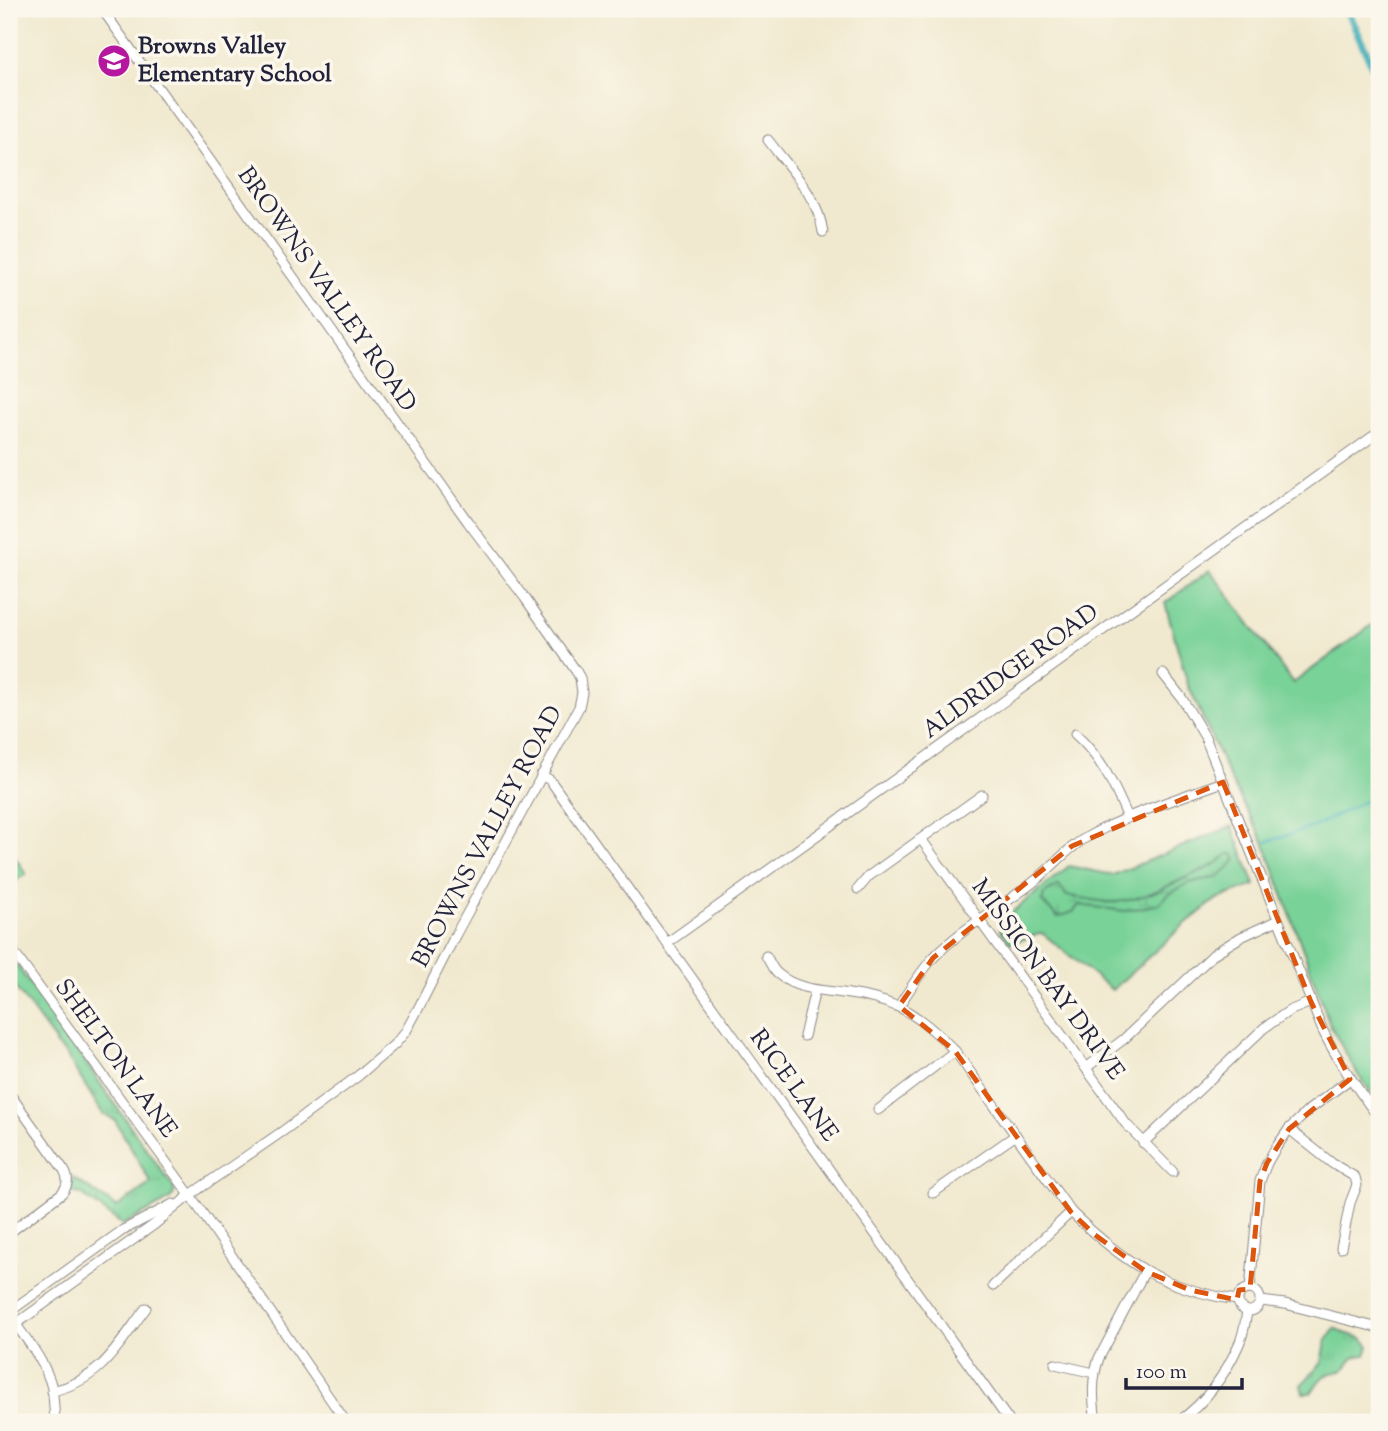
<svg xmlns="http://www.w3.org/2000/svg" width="1388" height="1431" font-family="'Sorts Mill Goudy',serif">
<defs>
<pattern id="wetland-marsh" width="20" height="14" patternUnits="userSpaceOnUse" patternTransform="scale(1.75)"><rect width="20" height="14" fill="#79d298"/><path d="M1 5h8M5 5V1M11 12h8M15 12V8" fill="none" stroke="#68b484"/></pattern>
<pattern id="park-tufts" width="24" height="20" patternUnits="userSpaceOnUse" patternTransform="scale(1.75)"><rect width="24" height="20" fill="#79d298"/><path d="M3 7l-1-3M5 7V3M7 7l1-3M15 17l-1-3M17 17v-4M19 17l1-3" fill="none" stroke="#68b484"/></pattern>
</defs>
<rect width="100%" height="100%" fill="#fbf7ec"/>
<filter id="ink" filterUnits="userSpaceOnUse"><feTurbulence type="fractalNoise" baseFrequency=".0143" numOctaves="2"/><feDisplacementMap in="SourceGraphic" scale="14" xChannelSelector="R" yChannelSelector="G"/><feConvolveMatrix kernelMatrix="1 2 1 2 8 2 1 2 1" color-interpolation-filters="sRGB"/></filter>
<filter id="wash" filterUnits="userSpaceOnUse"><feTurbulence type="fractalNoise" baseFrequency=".00686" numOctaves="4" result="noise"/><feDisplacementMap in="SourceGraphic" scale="28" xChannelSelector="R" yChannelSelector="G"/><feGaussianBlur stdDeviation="1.57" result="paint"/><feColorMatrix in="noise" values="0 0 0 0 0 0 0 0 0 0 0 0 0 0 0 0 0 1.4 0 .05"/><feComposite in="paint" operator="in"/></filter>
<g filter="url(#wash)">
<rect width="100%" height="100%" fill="#f1e9cf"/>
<!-- grass -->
<g fill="#79d298" stroke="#4e7a6a" stroke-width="2">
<path d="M1210,570L1293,683L1379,620V1103L1358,1075L1331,1027L1264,842L1230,779L1188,685L1165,603Z"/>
<path d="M1232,826L1255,885L1217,899L1185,924L1112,990L1042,933L1010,943L1000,929L1006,917L1069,866L1113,875Z"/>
<path d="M9,848L26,874L9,885Z"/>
</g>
<!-- wetland -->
<path fill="url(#wetland-marsh)" stroke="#4e7a6a" stroke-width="2" d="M1228,854H1233L1236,859L1230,867L1218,877L1188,883L1166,896L1159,904L1125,911L1079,905L1073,912L1058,917L1042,902L1044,894L1059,885L1067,896C1082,897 1096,902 1111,902C1144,902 1177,880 1208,868L1216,864Z"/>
<!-- park -->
<g fill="url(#park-tufts)" stroke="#4e7a6a" stroke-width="2">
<path d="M9,954L174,1188V1194L169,1200L123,1225L81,1194L70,1192L73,1178L117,1207L151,1183L115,1120L103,1114L65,1053L55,1044V1041L9,979Z"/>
<path d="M1335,1328L1344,1333L1362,1338L1369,1346L1366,1355C1348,1356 1354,1362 1343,1370C1341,1371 1333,1373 1331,1373C1320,1377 1317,1384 1311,1393H1303L1301,1385L1322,1363L1326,1342Z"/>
</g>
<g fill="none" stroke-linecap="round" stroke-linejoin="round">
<!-- stream -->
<path stroke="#3fafb8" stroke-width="2.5" d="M1267,842L1318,825L1360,803L1379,797"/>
<!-- canal -->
<path stroke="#3fafb8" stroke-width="8" d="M1347,9L1379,80"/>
</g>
</g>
<g filter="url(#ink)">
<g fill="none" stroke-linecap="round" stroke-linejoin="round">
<defs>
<g id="minor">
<path d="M102,9L468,522L525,598L576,671L580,678L582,693L579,707L456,934L418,1009L406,1031L395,1044L358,1076L283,1131L190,1195L346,1422"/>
<path d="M768,140C789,168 818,196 823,232"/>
<path d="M1163,674L1181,697L1205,737L1323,1031C1339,1063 1358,1090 1379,1118"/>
<path d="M1075,734C1101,757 1115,787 1128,818"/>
<path d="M541,775L550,780L1010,1422"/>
<path d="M921,839L1126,1124L1173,1172"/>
<path d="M858,889L869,876L982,795"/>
<path d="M667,943L1379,432"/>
<path d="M9,946L190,1195"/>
<path d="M766,956C770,962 772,969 778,974C798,991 825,990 849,994C865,996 881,1000 896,1006C915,1013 941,1036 955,1051L1071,1212C1124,1263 1164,1289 1237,1300"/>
<path d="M899,1006C909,990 920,973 933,958C962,927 1003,907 1036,880C1054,866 1068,847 1089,836C1131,813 1179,798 1223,782"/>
<path d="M804,1036L815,990"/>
<path d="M1086,1068L1124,1039L1215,953L1241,937L1278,920"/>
<path d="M9,1093L64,1170C69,1178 68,1186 62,1193L9,1233"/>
<path d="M878,1110L955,1051"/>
<path d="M1289,1129L1333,1164L1355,1177L1357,1185L1350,1203L1341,1248"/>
<path d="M1143,1143L1264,1028L1289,1011L1311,1002"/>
<path d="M933,1193L1016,1135"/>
<path d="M993,1286L1071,1212"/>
<circle cx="1249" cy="1300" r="11"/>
<path d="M1250,1289L1260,1181L1267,1163L1275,1149L1289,1129L1310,1109L1350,1079"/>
<path d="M1261,1301L1285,1304L1379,1328"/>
<path d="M9,1312L123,1230L173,1204"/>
<path d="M9,1315C25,1338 45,1360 52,1388C54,1399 54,1411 55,1422"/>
<path d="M9,1329L155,1224L190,1195"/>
<path d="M1055,1364L1094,1373"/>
<path d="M52,1391C102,1380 118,1345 146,1308"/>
<path d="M1096,1422C1093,1400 1091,1380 1099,1358L1145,1271"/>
<path d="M1178,1422C1205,1403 1226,1374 1239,1344C1244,1334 1245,1322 1247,1312"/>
</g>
</defs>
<!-- minor casing -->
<use href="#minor" stroke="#8a8685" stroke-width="11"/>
<!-- minor -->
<use href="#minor" stroke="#fff" stroke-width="9"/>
</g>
</g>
<!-- marked area -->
<path fill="none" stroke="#de560e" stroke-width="5" stroke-dasharray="14 9" stroke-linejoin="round" d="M1223,782L1311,1002L1350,1079L1289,1129L1267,1163L1260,1181L1250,1289L1239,1290L1237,1300L1190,1290L1145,1271L1095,1235L1071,1212L955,1051L899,1006L933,958L1072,846Z"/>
<!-- icons -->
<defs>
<symbol id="school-disc" viewBox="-11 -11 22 22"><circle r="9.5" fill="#b5179e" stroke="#fbf7ec"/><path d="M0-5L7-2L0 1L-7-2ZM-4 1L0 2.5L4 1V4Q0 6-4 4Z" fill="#fff"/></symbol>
</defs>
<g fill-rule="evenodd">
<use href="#school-disc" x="95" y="42" width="38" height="38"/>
</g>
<g text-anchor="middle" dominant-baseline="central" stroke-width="7" stroke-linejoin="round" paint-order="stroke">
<!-- poi labels -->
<g font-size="24" font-weight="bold" fill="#22223b" stroke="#fbf7ec" text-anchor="start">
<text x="138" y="47">Browns Valley<tspan x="138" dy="28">Elementary School</tspan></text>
</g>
<!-- street labels -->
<g font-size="24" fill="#22223b" stroke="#fbf7ec">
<text transform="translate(326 290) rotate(55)">BROWNS VALLEY ROAD</text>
<text transform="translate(1011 672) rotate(-36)">ALDRIDGE ROAD</text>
<text transform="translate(488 837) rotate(-62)">BROWNS VALLEY ROAD</text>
<text transform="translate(1047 980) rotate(54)">MISSION BAY DRIVE</text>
<text transform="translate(115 1059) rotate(54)">SHELTON LANE</text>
<text transform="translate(793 1086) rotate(54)">RICE LANE</text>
</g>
</g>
<!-- margin -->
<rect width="1388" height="1431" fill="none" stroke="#fbf7ec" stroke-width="35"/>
<!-- scale -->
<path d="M1126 1378v10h116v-10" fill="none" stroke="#22223b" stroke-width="3.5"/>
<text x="1136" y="1378" font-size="21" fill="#22223b" stroke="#fbf7ec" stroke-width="5" paint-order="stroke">100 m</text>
</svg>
